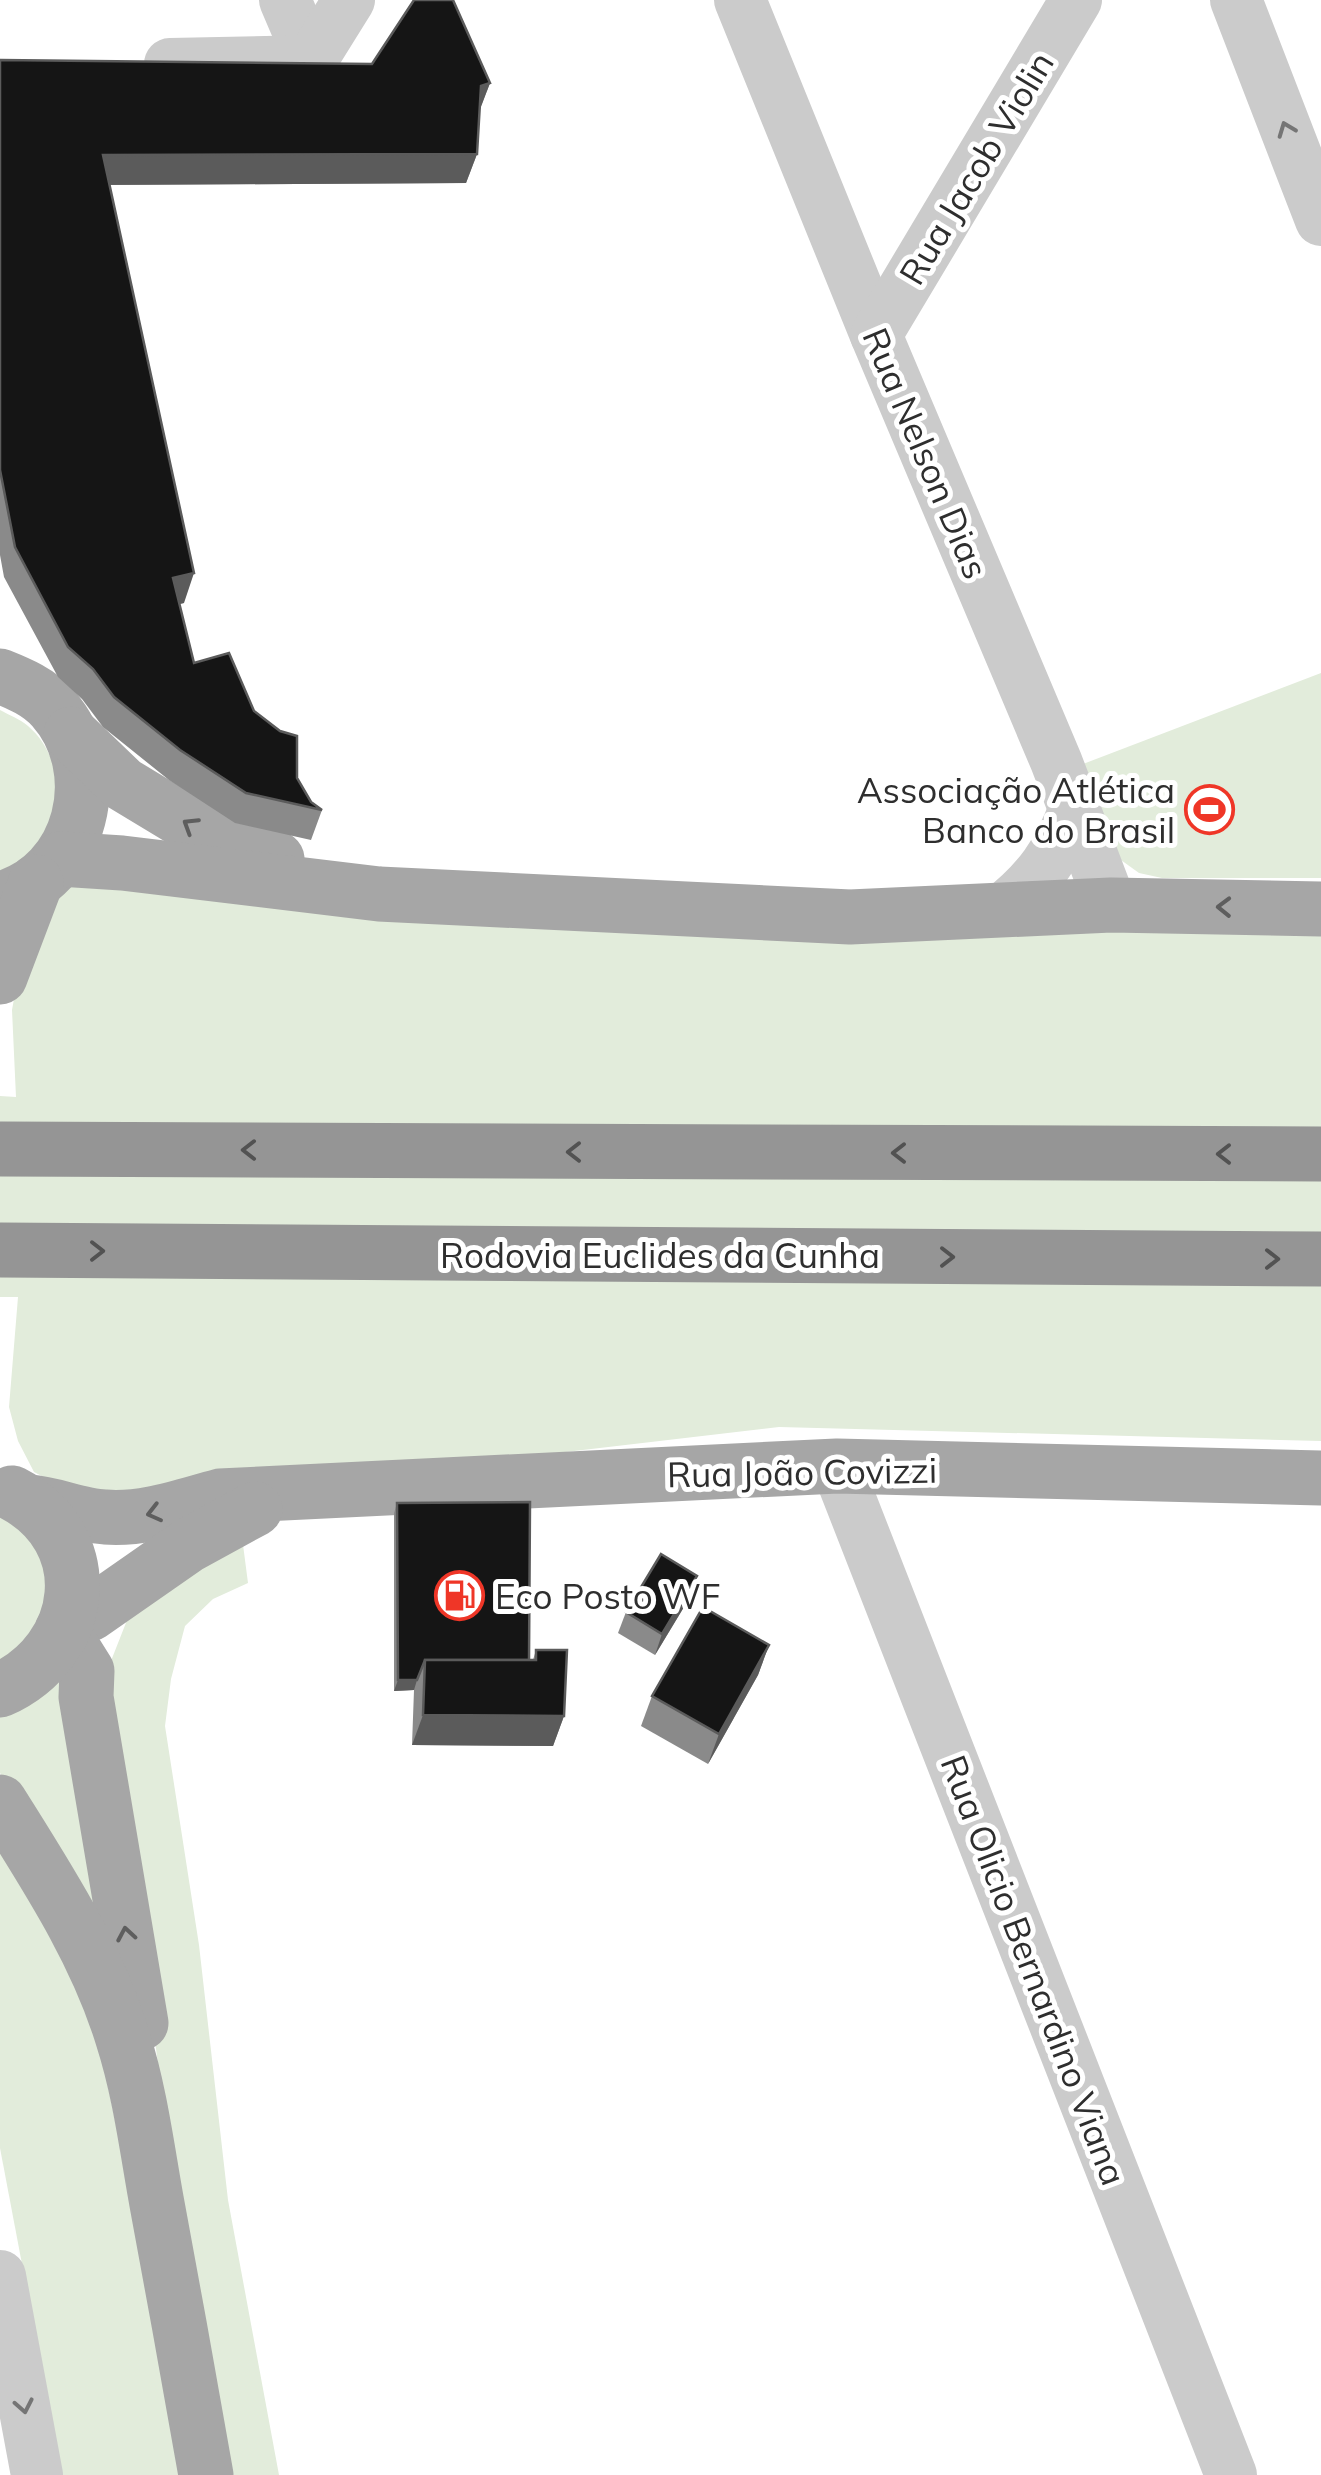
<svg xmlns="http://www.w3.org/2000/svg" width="1321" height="2475" font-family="Mulish,sans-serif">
<rect width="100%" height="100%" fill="#fff"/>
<!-- grass -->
<g fill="#e2ecdb">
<path d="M1321,673V878H1162L1139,873L1114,855L1083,764Z"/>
<path d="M0,710C9,715 20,719 28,726C66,758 69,826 28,858C20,864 9,868 0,873Z"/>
<path d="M76,872L1122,931L1321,934V1441L779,1427L132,1503L67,1489L34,1472L18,1441L9,1407L18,1297H0V1096L16,1097L12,1010L22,954Z"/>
<path d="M0,1508L48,1560L46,1622L0,1669Z"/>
<path d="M242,1537L248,1583L213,1599L185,1626L171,1679L165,1726L199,1945L228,2200L279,2475H230L167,2138L109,1666L131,1610Z"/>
<path d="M63,1656L126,2008L39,1830L0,1773V1704Z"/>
<path d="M0,1827L86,1981L189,2475H62L0,2148Z"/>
</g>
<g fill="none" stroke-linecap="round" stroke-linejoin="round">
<!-- minor -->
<g stroke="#cbcbcb" stroke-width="52">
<path d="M285,0L311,61"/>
<path d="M740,0L876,335L1056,761L1111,905"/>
<path d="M1236,0L1321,220"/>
<path d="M170,64L311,61L349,0"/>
<path d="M876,335L1076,0"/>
<path d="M1000,911C1038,882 1059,852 1075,808"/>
<path d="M837,1466L1231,2475"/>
<path d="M0,2276L37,2475"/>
</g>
<!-- major -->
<g stroke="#a6a6a6" stroke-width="55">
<path d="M0,676C20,684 39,692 53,708C108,770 83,877 0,899"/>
<path d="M71,734L123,784L219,842L277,859"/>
<path d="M60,859L122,863L379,894L850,917L1111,905L1321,909"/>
<path d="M0,977L36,882"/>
<path d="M29,1502C55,1504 80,1516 105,1517C145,1520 182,1506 220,1496L837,1466L1321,1478"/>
<path d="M68,1618L90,1614L189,1545L255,1509"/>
<path d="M62,1631L87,1671L86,1697L141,2023"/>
<path d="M0,1690C87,1651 101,1539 12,1493"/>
<path d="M0,1802C47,1877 97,1953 123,2039C140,2092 147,2149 157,2204C174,2294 190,2385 206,2475"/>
</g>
<!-- highway -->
<g stroke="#959595" stroke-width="55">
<path d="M0,1149L1321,1154"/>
<path d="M0,1250L1321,1259"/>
</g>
</g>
<!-- wall -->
<g fill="#8a8a8a">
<path d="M0,60L490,83L479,111L477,154L466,183L110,185L184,603L179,604L194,663L280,731L297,778L311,802L322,810L311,840L235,823L169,780L103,727L82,699L58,677L4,577L0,555Z"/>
<path d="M397,1503L529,1660H533L536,1650L564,1716L553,1746L412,1745L414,1690L394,1691V1513Z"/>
<path d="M690,1597L655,1655L618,1633L626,1612Z"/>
<path d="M769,1645L758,1675L708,1764L641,1726L652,1696Z"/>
</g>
<!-- shaded-wall -->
<g fill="#5b5b5b">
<path d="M490,83L479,112L481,86Z"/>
<path d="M477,154L466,183L92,185L103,155Z"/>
<path d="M194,573L184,603L162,608L173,578Z"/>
<path d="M697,1576L690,1597L655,1655L662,1634Z"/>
<path d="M769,1645L758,1675L708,1764L719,1734Z"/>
<path d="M398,1680H417L414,1690L394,1691Z"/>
<path d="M423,1715L564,1716L553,1746L412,1745Z"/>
</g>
<!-- building -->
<g fill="#151515" stroke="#5b5b5b" stroke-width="2.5">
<path d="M414,0H453L490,83L481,86L477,154L103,155L194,573L173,578L194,663L229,653L254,711L280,731L297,736V778L311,802L322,810L246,793L180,750L114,697L93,669L68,647L15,547L0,470V60L372,64Z"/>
<path d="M530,1502L529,1660H425L417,1680H398L397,1503Z"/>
<path d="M661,1554L697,1576L662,1634L626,1612Z"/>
<path d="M703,1607L769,1645L719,1734L652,1696Z"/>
<path d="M536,1650H567L564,1716L423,1715L425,1660H536Z"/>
</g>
<!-- one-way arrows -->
<defs><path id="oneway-chevron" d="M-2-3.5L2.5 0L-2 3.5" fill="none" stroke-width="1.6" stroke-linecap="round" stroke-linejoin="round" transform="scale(2.5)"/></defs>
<g stroke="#757575">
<use href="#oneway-chevron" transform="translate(1286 129) rotate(-111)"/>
<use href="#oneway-chevron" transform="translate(24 2406) rotate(79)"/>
</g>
<g stroke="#5e5e5e">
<use href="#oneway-chevron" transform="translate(190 825) rotate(-148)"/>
<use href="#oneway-chevron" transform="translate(1224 907) rotate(-179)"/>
<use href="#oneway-chevron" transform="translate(154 1513) rotate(166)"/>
<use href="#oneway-chevron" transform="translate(126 1934) rotate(-100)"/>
</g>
<g stroke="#525252">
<use href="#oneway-chevron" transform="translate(249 1150) rotate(-180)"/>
<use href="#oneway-chevron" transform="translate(574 1152) rotate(-180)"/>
<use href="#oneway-chevron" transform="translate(899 1153) rotate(-180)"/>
<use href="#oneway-chevron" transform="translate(1224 1154) rotate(-180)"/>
<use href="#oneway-chevron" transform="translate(97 1251)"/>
<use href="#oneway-chevron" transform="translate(947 1257)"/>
<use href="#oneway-chevron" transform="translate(1272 1259)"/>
</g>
<!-- icons -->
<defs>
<symbol id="stadium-ring" viewBox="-11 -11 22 22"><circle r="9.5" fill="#fff" stroke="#ef3627" stroke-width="1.5"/><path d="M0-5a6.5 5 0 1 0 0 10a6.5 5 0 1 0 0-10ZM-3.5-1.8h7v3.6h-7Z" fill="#ef3627"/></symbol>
<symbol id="fuel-ring" viewBox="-11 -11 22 22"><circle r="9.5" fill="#fff" stroke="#ef3627" stroke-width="1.5"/><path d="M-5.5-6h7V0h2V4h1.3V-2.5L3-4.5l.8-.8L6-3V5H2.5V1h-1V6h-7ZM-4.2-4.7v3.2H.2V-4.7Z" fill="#ef3627"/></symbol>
</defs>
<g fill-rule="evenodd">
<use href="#stadium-ring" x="1182" y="782" width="55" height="55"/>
<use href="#fuel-ring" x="432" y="1568" width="55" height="55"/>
</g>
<g text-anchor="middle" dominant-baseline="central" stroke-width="10" stroke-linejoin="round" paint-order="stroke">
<!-- street labels -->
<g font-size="35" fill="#2e2e2e" stroke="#fff">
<text transform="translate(976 168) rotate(-59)">Rua Jacob Violin</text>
<text transform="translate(926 453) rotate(67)">Rua Nelson Dias</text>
<text x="660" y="1255">Rodovia Euclides da Cunha</text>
<text transform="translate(802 1472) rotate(-1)">Rua João Covizzi</text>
<text transform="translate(1034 1970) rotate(69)">Rua Olicio Bernardino Viana</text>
</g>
<!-- poi labels -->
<g font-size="35" fill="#2e2e2e" stroke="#fff" text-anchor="end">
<text x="1175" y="790">Associação Atlética<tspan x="1175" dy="40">Banco do Brasil</tspan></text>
<text x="495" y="1596" text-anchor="start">Eco Posto WF</text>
</g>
</g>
</svg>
